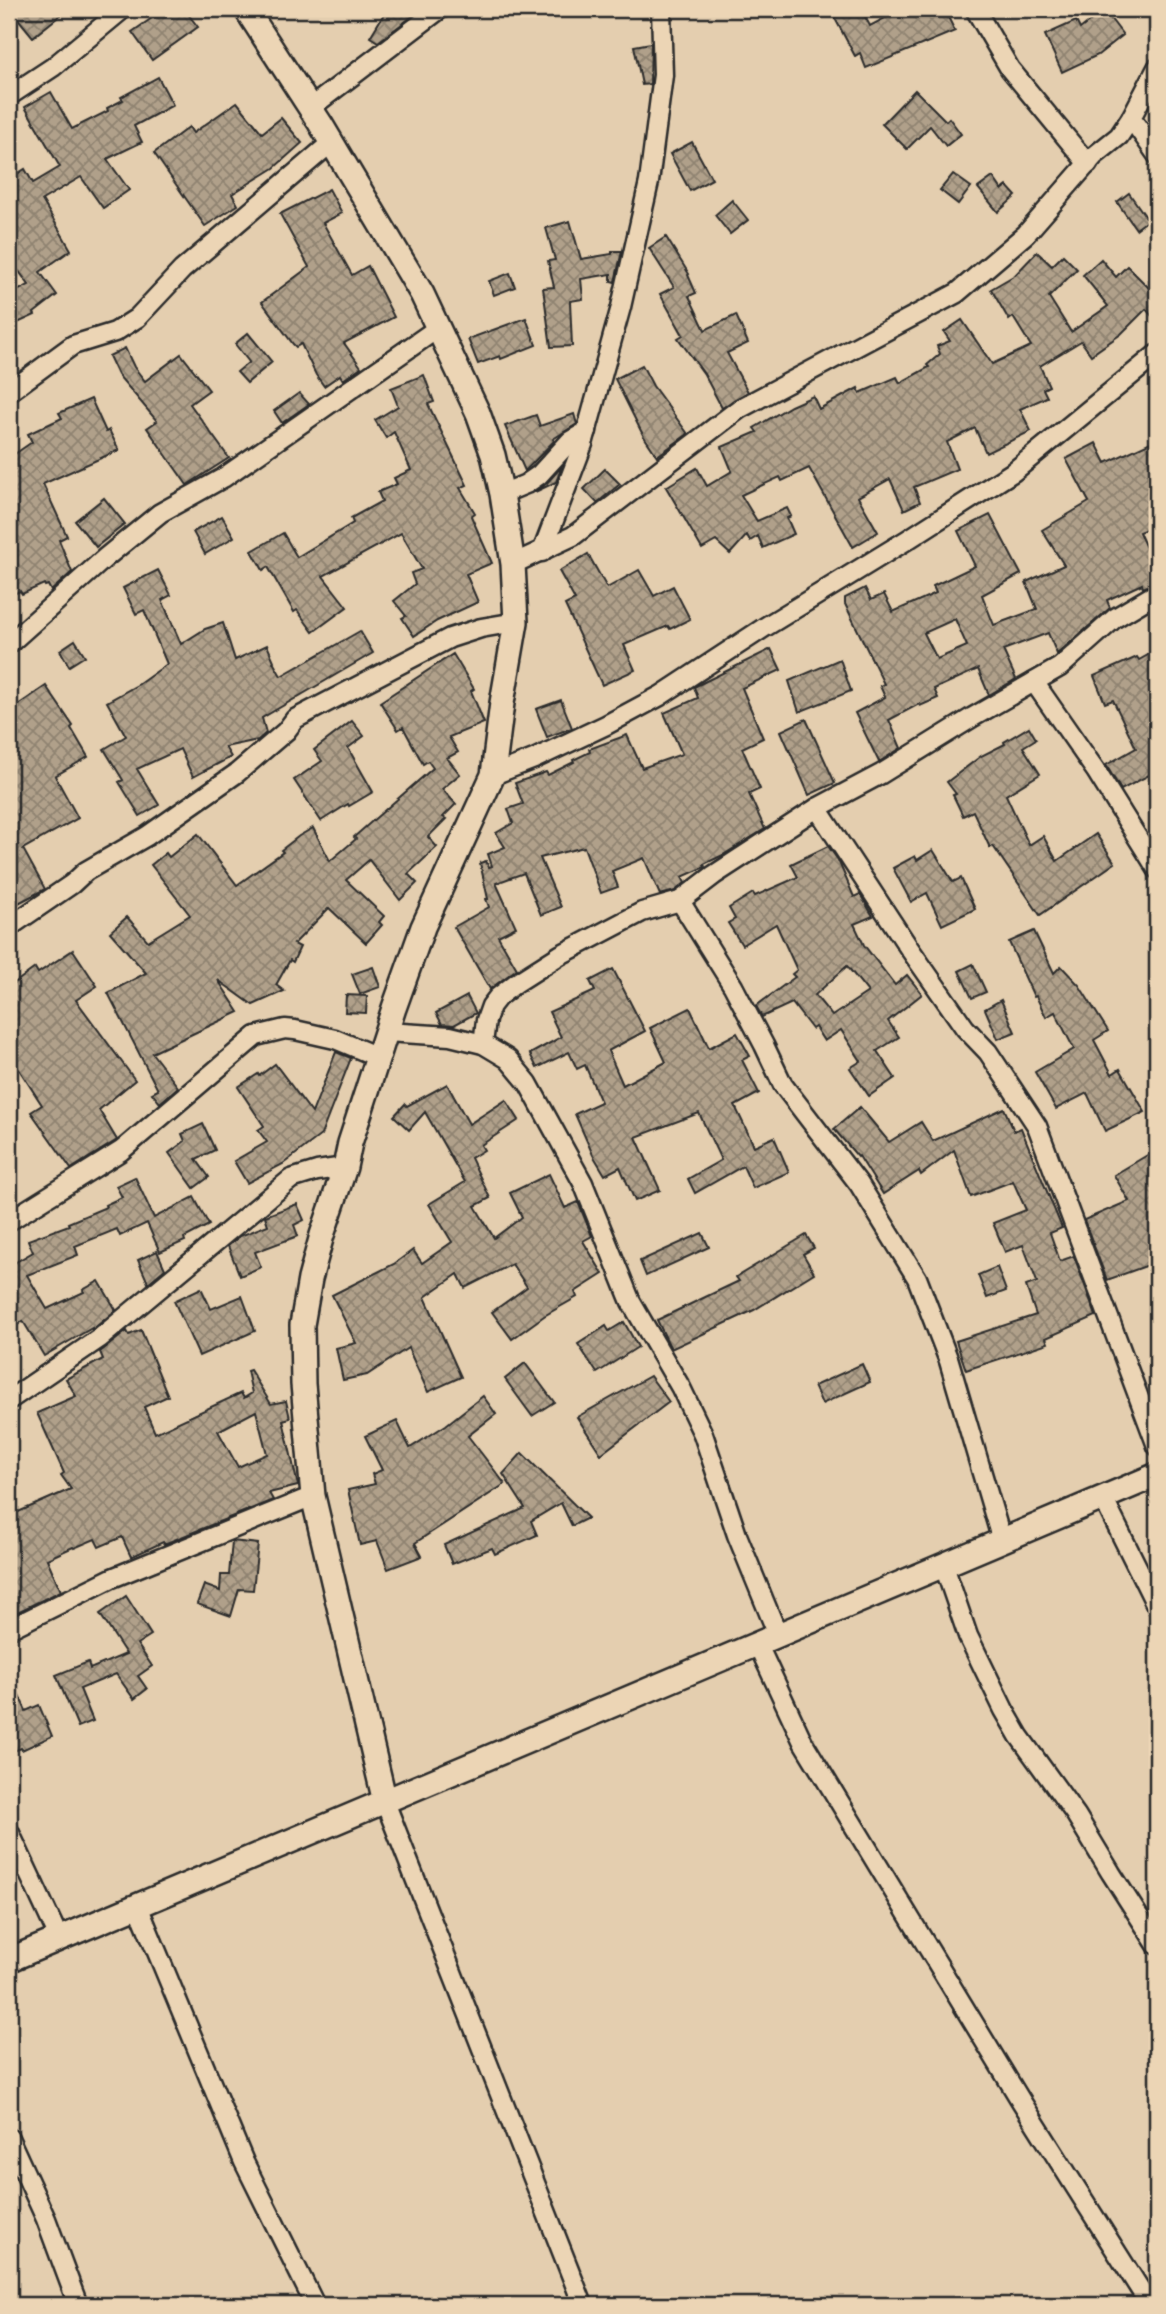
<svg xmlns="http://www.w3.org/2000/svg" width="1166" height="2314" font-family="'Shantell Sans',sans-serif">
<defs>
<pattern id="building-cross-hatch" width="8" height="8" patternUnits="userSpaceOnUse" patternTransform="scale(1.75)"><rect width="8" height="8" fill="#b0a08a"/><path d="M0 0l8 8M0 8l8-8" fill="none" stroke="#8f8371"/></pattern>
</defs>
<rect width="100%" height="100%" fill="#e4ceaf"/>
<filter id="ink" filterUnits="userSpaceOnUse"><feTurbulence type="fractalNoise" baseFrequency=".0143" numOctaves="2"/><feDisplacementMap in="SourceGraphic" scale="14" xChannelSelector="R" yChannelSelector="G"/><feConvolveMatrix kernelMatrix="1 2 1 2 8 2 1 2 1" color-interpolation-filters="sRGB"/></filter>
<g filter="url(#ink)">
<!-- building -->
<g fill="url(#building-cross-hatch)" stroke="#2b2b2b" stroke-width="2" fill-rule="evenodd">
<path d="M10,9H68L33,37Z"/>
<path d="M165,9H184L198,27L152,60L132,32Z"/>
<path d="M387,9H422L378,42L370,37Z"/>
<path d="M830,9H861L870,26L902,9H944L955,31L866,68L860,53L855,56Z"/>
<path d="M1104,10L1123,35L1098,55L1062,72L1045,35L1076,21L1080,29Z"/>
<path d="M651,43L650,84L642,85L634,46Z"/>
<path d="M158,77L173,105L134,126L142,142L107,159L129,190L103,208L81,177L42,200L71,250L40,272L57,295L34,313L35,315L9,327V295L29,285L9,258V179L25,169L33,183L60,167L25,107L51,92L72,129L108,111L107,108L123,100L121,97Z"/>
<path d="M915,90L946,121L949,118L961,134L946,146L930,126L907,149L882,124Z"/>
<path d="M237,102L262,133L281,118L302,143L274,168L232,194L238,205L205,226L154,153L189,127L193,133Z"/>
<path d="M692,142L712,179L690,191L670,154Z"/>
<path d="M953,174L971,187L958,204L940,190Z"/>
<path d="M993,177L1002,190L1007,186L1016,196L998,212L978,188Z"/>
<path d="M329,189L342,213L323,223L352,275L368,266L394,317L344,343L361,367L343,380L340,375L324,386L316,375L301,344L296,347L293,344L262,302L309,267L280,214Z"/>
<path d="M1129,193L1148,220L1136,229L1117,202Z"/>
<path d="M732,200L748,220L730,234L715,215Z"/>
<path d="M570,221L581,259L612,254V251H622L615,282L611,281V274L581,279L583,299L570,301L572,346L551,347L543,288L554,287L548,261L555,260L546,228Z"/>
<path d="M666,237L689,274L688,275L696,293L689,296L705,330L736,315L748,343L727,353L748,392L722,408L704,374L678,338L683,335L660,294L674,287L649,248Z"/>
<path d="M1037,252L1052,266L1063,255L1077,269L1049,297L1071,332L1108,306L1083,275L1101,259L1116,277L1127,266L1157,296V322L1146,309L1121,334L1091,355L1081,341L1040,366L1049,386L1043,389L1047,397L1020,409L1031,431L986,453L975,428L947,442L957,469L914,487L920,502L904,510L890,479L858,497L878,532L853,547L809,468L782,481L780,477L741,495L757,521L787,508L791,516L787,518L794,534L763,548L758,536L750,541L747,535L730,554L716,541L702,549L666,487L697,468L707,486L732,471L722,447L757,432L754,428L791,406L813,396L819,409L858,388L860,393L897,377L900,383L929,367L927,365L940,354L937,346L950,341L944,332L962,320L992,364L1031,346L1013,317L1009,320L991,289L1015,275Z"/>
<path d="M510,273L515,287L494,295L489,281Z"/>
<path d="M526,318L536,345L501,359L500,356L478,364L468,339Z"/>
<path d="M248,333L272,362L247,383L237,372L249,362L235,344Z"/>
<path d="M125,348L134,367L145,381L181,354L209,390L190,404L229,458L187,485L147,428L157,421L118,375L109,356Z"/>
<path d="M642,365L653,386L688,434L657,456L643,435L615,379Z"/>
<path d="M424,375L434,402L428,404L467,485L460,488L475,513L471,516L492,563L466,574L478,602L437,621L414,636L402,618L406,616L394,601L415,584L411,573L422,569L401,533L323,576L347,607L313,632L297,610L294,612L268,567L263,570L252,551L283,533L297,557L353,523L351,518L382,501L378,492L397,484L394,478L411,470L394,432L386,438L375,420L398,406L391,388Z"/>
<path d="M299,393L309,404L282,423L274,411Z"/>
<path d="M91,399L106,432L109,430L119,450L43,484L67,536L59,540L72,572L51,591L48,585L45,586L44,584L22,594L20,591L9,596V458L32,442L28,434L62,418L59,413Z"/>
<path d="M574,414L577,424L553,439L554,441L525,471L505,426L536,415L540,426Z"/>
<path d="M1157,439V525L1139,532L1157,573V582L1143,588L1142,584L1107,600L1110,608L1057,654L1048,633L1003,650L1016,679L989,695L978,669L934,689L938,698L920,706L919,704L889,720L901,748L879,762L855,713L885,697L880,686L884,684L845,604V598L865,588L871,600L884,594L893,612L936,593L933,586L975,566L958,531L990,515L1021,574L982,595L994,625L1037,609L1026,582L1064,565L1042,530L1089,502L1066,459L1096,443L1106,463ZM955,619L967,646L937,659L924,633Z"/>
<path d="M562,466L556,482L535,492L547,483Z"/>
<path d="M605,469L620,484L597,503L584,489Z"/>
<path d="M104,498L125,524L96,547L75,521Z"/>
<path d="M222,516L234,537L205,554L193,532Z"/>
<path d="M588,554L607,588L639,570L654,596L673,586L690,619L670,629L668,626L624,645L635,670L602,685L565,605L575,600L559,571Z"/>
<path d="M158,570L171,595L162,600L181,644L205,629L223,623L235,660L267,645L274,661L273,662L281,676L360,631L373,653L262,718L266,733L258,740L225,747L231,757L206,770L193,777L180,749L137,769L159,805L140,816L119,782L123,780L104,749L126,736L107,702L139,684L167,664L144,610L136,614L123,588Z"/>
<path d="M75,640L85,656L69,666L60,650Z"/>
<path d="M771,649L781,670L742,688L763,738L742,748L760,789L749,794L765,829L723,855L704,864L705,867L682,877L685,883L675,891L660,895L644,858L612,871L618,887L601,893L584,847L540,858L561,907L541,915L524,873L496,883L516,927L498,936L517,969L490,989L454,927L489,907L486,899H488L480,863L486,861L489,867L492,866L488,854L505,847L496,833L513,823L508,809L523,804L515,783L546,772L548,775L574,762L573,760L590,752L589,749L627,735L642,768L682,754L664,713L698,698L694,687L696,686Z"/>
<path d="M1157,650V771L1121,790L1106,765L1136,748L1113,700L1105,703L1094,676L1137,657L1139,660Z"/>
<path d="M453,654L474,689L471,691L484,723L449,737L458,752L447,758L460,774L442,789L456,804L443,817L446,819L428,837L437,847L408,874L417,883L400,900L369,860L346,880L384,916L379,922L382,925L366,943L329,908L294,944L300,947L293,962L290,960L276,985L284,991L253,1005L218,980L239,1012L152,1053L178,1087L160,1103L152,1093L158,1090L108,993L146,973L110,932L127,917L148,941L190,915L151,865L166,853L169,857L198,834L237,885L283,852L281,850L299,836L313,828L330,861L356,839L354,837L433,768L428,761L423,764L403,727L398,730L380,702Z"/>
<path d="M840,659L851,691L799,712L789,681Z"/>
<path d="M46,686L73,726L71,728L88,757L55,776L78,818L23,849L45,889L9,908V711Z"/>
<path d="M561,700L572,728L547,737L536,709Z"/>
<path d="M806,719L835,783L809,795L781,731Z"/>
<path d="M352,721L364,736L348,748L373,792L349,806L348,804L321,821L294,780L322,761L314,750Z"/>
<path d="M1029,727L1036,739L1023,747L1040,774L1006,795L1029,845L1043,836L1057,861L1096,834L1115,863L1040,915L993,846L990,848L973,811L963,816L953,795L956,794L947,782L981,756L1005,744L1004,742Z"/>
<path d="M828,846L838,860L854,897L860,894L873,916L854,924L864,945L895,985L907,975L922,994L888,1021L899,1037L877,1051L895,1078L869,1096L850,1068L861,1061L841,1030L824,1041L815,1027L812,1029L792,1003L762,1017L756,1006L795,977L792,974L797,970L776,924L742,945L728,923L735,919L729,908L753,893L755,896L798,877L791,864ZM847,966L868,992L832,1016L815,995Z"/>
<path d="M933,850L953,882L961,878L975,909L942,925L927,893L911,902L893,868L915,856L917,860Z"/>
<path d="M1034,931L1054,973L1061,966L1079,985L1108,1031L1094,1040L1112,1074L1120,1069L1145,1112L1105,1131L1087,1093L1056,1109L1035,1072L1074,1049L1055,1012L1046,1017L1036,996L1034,997L1009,942Z"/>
<path d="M73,950L97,986L76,1000L135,1080L99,1110L117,1140L71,1169L31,1112L42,1105L9,1054V987L35,968L38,973Z"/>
<path d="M973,964L986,992L972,998L959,971Z"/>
<path d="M373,967L380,987L360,994L352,974Z"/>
<path d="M613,969L645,1031L608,1051L623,1085L666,1062L650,1028L690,1008L709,1048L737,1033L750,1056L742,1060L759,1093L735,1106L754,1146L774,1137L789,1172L753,1188L743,1166L695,1193L688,1179L721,1160L699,1113L636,1137L660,1190L635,1201L620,1167L605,1175L593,1155L575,1114L601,1102L585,1065L577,1069L569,1052L537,1068L530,1054L561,1037L549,1012L595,991L590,981Z"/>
<path d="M346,995L367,996L366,1013L345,1012Z"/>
<path d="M467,996L476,1013L454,1025L442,1024L436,1013Z"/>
<path d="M1001,1000L1015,1032L998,1039L985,1009Z"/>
<path d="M336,1052L351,1058L321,1135L283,1164L247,1183L234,1161L267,1142L258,1130L264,1126L238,1087L258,1074L259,1076L275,1064L312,1113Z"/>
<path d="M447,1084L469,1124L506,1100L519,1120L481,1145L484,1150L471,1158L490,1198L475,1206L494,1238L522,1217L510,1193L549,1174L565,1208L578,1202L592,1236L583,1241L603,1274L575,1292L577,1297L544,1316L512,1339L492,1312L527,1287L512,1264L465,1288L458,1274L425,1297L461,1377L428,1392L408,1348L367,1375L343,1380L336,1348L356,1343L332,1295L394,1264L413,1250L422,1263L452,1242L429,1204L465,1182L425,1112L409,1130L394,1116L405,1104L407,1106Z"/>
<path d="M860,1107L889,1142L921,1122L933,1141L1004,1108L1014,1131L1021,1128L1062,1228L1050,1233L1060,1261L1074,1256L1096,1316L1046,1338L1048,1343L966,1370L956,1341L1036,1315L1026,1286L1037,1282L1023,1245L1005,1252L993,1223L1026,1210L1013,1181L971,1197L954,1150L921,1175L919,1171L883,1194L859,1156L858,1157L834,1129Z"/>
<path d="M203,1124L215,1150L196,1159L209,1177L194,1188L169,1153L185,1141L182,1134Z"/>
<path d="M1149,1154L1157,1167V1262L1107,1280L1084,1220L1129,1201L1114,1175Z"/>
<path d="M135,1177L154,1218L194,1197L209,1225L184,1238L185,1241L160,1252L147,1223L120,1236L117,1229L75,1246L78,1255L27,1275L47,1309L84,1292L83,1290L99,1281L116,1310L92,1330V1328L44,1356L23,1321L9,1331V1266L33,1252L28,1240L69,1225L68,1223L106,1207L105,1205L122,1197L116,1186Z"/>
<path d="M297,1204L304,1220L294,1225L298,1236L255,1252L261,1267L240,1276L228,1246L240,1236L268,1225L265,1216Z"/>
<path d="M702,1233L709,1247L646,1276L640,1261Z"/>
<path d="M806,1235L814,1248L803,1254L814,1273L754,1310L671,1349L657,1320L739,1281L736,1277Z"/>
<path d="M157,1251L165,1269L148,1283L138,1260Z"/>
<path d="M997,1267L1006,1291L987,1298L978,1275Z"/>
<path d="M201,1288L211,1309L242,1296L255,1331L199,1356L174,1301Z"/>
<path d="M624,1322L638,1347L597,1373L578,1344L606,1326L609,1331Z"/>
<path d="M141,1330L168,1396L144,1407L155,1433L241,1393L244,1398L252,1393L247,1371L250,1370L271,1404L286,1401L290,1418L283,1420L298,1486L269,1493L273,1500L164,1544L163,1542L131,1557L122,1537L99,1547L95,1539L74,1548L73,1547L47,1559L61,1591L9,1616V1516L71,1489L61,1475L64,1473L37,1413L76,1396L66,1379L103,1359L100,1352L127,1331L129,1335ZM256,1411L267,1454L238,1467L218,1431Z"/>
<path d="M525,1363L554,1402L532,1416L505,1379Z"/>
<path d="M862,1364L870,1382L822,1404L814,1386Z"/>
<path d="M650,1376L669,1402L601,1454L577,1417Z"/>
<path d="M483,1396L496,1414L468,1436L505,1484L415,1543L422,1556L388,1569L377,1541L360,1545L348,1490L375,1484L372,1474L382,1470L365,1436L397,1421L410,1448L446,1425Z"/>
<path d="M522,1453L588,1518L572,1526L561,1503L531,1521L537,1535L495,1554L492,1548L452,1564L444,1545L525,1508L503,1474Z"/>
<path d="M232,1541L258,1544L253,1590L239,1589L231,1616L197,1604L204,1585L220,1591L221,1575H229Z"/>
<path d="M126,1596L151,1635L137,1644L152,1666L138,1676L147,1689L134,1699L116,1674L80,1689L93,1721L78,1727L56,1675L88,1662L90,1669L126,1654L100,1614Z"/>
<path d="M9,1672L26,1711L39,1705L52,1736L22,1750L21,1748L9,1753Z"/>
</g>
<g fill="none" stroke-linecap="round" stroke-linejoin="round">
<defs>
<g id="minor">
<path d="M975,9L1010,69L1088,164"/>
<path d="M9,96L53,67L123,9"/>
<path d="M310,108L440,9"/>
<path d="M1131,118L1157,155"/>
<path d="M9,392L73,345L115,332L137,318L182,270L332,142"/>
<path d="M502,494L526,484L539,475L570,441L587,431"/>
<path d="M542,552L583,444L621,307L649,182L663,75L661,9"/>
<path d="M513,564L573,536L739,409L957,293L1026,234L1094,156L1119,136L1131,118L1157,68"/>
<path d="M9,644L105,558L160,513L223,478L438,328"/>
<path d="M1034,682L1096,771L1157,869"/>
<path d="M493,775L534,759L606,725L660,696L765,627L907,540L1013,472L1157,354"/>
<path d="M817,808L909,948L965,1028L988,1052L1037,1126L1157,1446"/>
<path d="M680,901L733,986L764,1045L783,1085L859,1184L917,1278L949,1361L1002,1541"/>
<path d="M9,927L72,884L86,871L147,836L237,773L286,731L295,719L450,638L481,628L516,622"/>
<path d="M386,1032L450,1036L483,1044L508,1059L528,1083L583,1183L631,1302L681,1388L703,1434L737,1535L778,1635"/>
<path d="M483,1044L486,1020L491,1006L498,997L516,983L560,955L642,912L680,901L714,875L817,808L881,774L973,717L1060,667L1115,618L1157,593"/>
<path d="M9,1221L121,1151L256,1036L285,1029L295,1030L335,1039L378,1057"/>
<path d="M9,1400L100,1338L291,1179L317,1171L345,1167"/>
<path d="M1103,1498L1157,1607"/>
<path d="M944,1566L968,1636L1004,1710L1019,1736L1076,1815L1111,1873L1157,1945"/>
<path d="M9,1629L112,1578L313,1496"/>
<path d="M757,1643L803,1742L1021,2101L1150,2305"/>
<path d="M385,1802L583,2305"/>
<path d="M9,1831L59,1938"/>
<path d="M138,1906L244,2162L315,2305"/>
<path d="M9,2138L46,2219L78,2305"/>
</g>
<g id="tertiary">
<path d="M246,9L320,123L422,294L478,413L493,455L502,494L513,564L516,622L502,703L493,775L423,927L394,1008L350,1143L345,1167L322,1235L310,1279L302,1325L303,1384L313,1496L385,1802"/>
<path d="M9,1960L1157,1475"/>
</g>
</defs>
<!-- minor casing -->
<use href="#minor" stroke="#2b2b2b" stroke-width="23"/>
<!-- tertiary casing -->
<use href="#tertiary" stroke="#2b2b2b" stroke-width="28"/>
<!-- minor -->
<use href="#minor" stroke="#ecd5b5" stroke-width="18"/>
<!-- tertiary -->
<use href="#tertiary" stroke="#ecd5b5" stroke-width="23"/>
</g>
</g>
<!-- margin -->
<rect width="1166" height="2314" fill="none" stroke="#ecd5b5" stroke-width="35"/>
<rect x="18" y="18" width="1131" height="2279" fill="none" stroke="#2b2b2b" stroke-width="2.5" filter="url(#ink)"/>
</svg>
